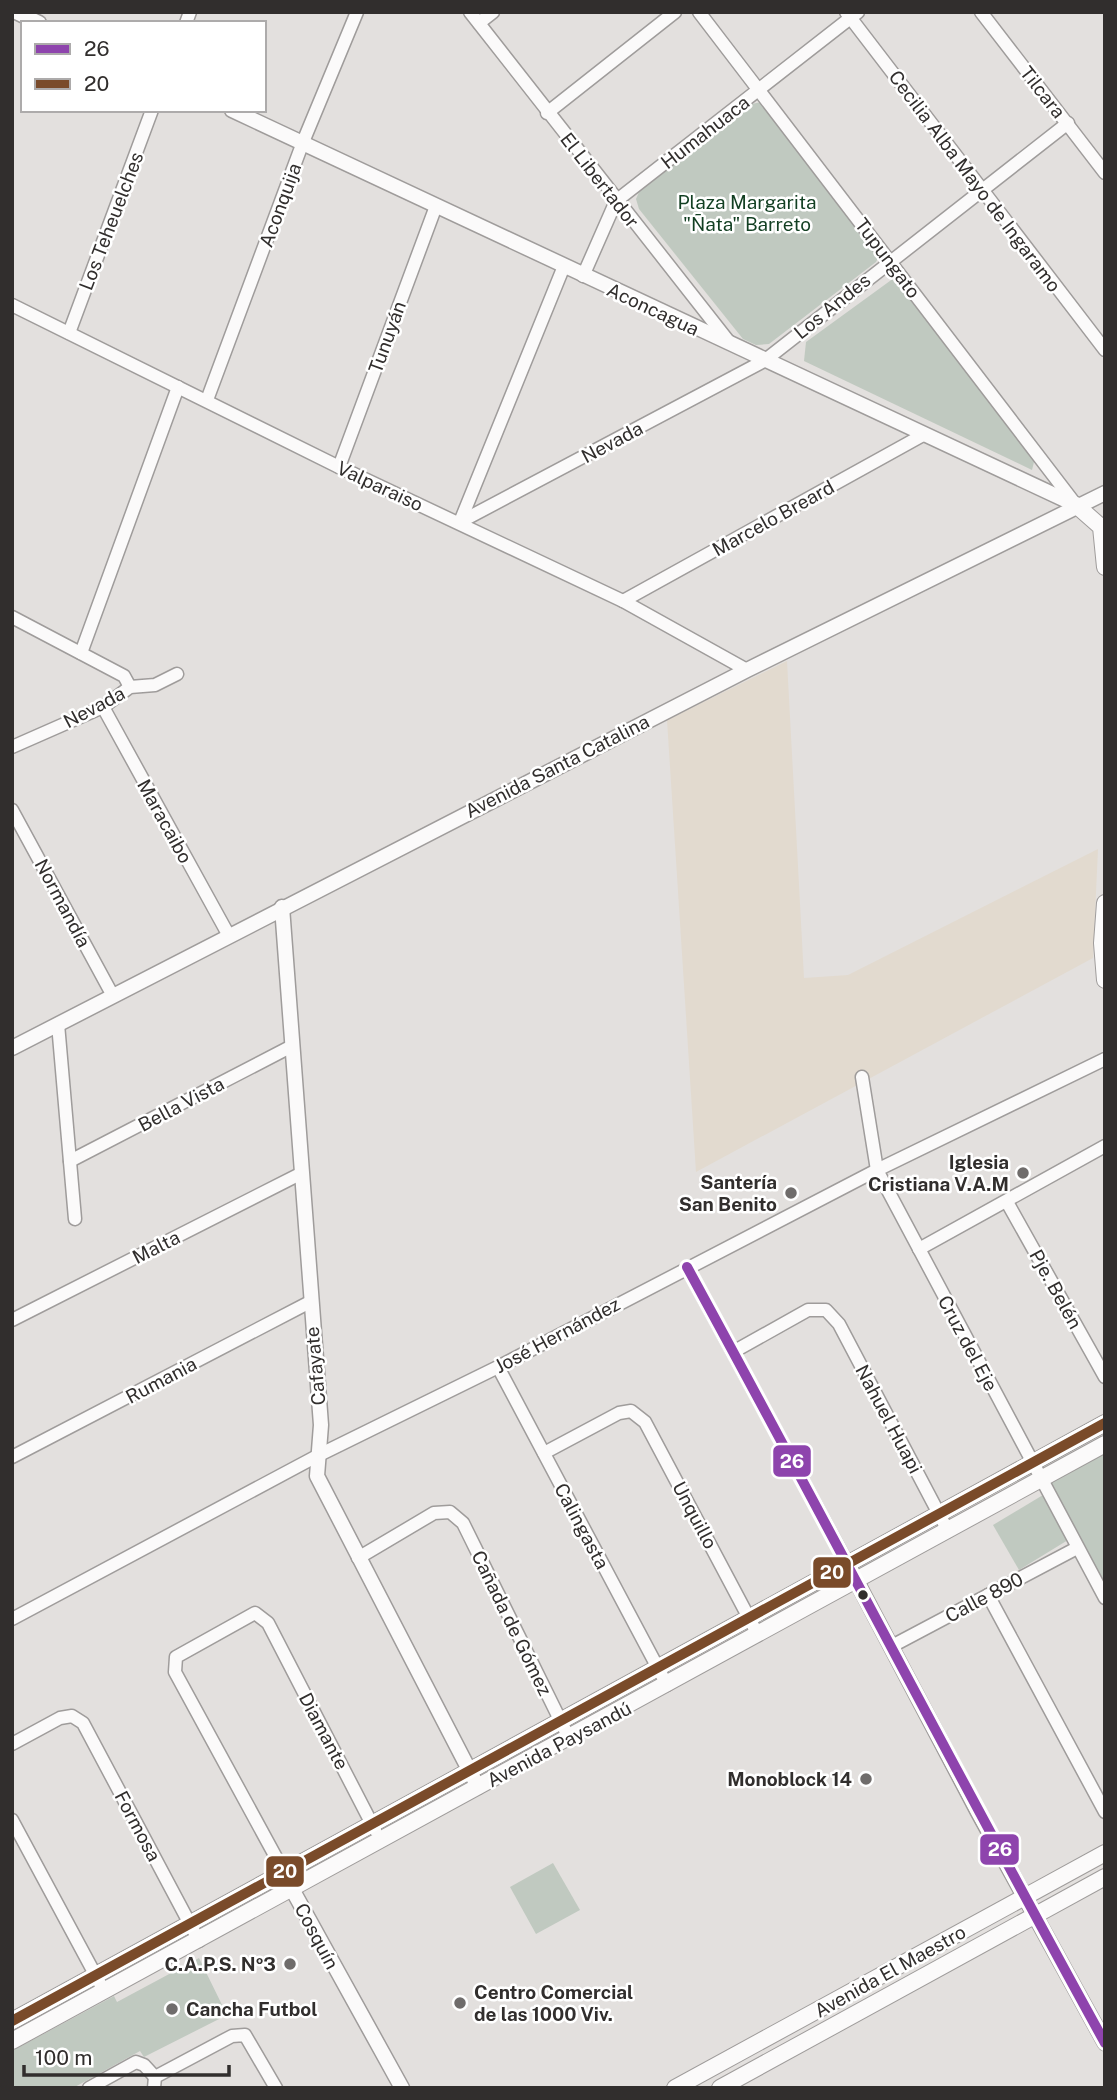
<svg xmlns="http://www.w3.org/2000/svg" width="1117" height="2100" font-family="'Public Sans',sans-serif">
<rect width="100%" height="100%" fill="#e3e0de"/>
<!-- industrial -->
<path fill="#e2dacf" d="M787,661L804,978L848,975L1098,849L1093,958L696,1172L667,720Z"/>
<!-- green -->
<g fill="#c0c9c0">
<path d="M761,102L879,256L876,262L769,344L756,345L743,339L639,209L636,199L639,192L752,104Z"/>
<path d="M894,278L1035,458L1032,470L804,361L806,342Z"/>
<path d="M1105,1449V1587L1045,1483Z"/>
<path d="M1043,1495L1068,1540L1019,1570L993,1525Z"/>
<path d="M553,1863L580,1910L536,1934L510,1887Z"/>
<path d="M199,1958L227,2015L144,2057L140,2051L73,2088H12V2051L114,1996L117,2002Z"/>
</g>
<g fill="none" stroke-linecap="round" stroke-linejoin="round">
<defs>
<g id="minor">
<path d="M470,12L729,342"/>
<path d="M699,12L1076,505"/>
<path d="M846,12L1105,350"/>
<path d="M981,12L1105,173"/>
<path d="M186,23L190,12"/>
<path d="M479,23L493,12"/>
<path d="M547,113L675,12"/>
<path d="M583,276L616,201L858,12"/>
<path d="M12,305L339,467L623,601L747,670"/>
<path d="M69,333L152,110"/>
<path d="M207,400L303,142L357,12"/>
<path d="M339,467L436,206"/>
<path d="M460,522L764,361L1068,123"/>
<path d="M460,522L564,266"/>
<path d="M623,601L923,435"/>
<path d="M12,617L124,676L130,687"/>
<path d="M81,653L178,387"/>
<path d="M103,707L228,934"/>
<path d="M12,747L103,707L130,687L155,685L177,674"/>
<path d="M12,810L113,996"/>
<path d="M58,1024L75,1219"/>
<path d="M862,1077L877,1170L1105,1598"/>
<path d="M70,1161L292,1046"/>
<path d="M1007,1202L1105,1377"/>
<path d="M919,1249L1105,1146"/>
<path d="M687,1267L847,1563"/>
<path d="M12,1320L300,1174"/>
<path d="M733,1352L808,1310H826L839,1324L948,1531"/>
<path d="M498,1367L667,1685"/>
<path d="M544,1453L619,1413L631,1411L645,1422L758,1635"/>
<path d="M12,1457L310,1302"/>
<path d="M358,1558L434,1513L450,1512L463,1523L569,1738"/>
<path d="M988,1595L1105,1812"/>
<path d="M12,1619L317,1456L498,1367L877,1170L1105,1059"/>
<path d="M892,1646L1077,1548"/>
<path d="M12,1744L60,1718L72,1716L83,1723L199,1941"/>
<path d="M12,1820L104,1991"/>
<path d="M284,1872L175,1672L176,1657L255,1613L268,1623L375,1830"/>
<path d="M89,2088L136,2062L144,2065L155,2077"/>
<path d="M154,2088L155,2077L232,2036L245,2035L276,2088"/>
</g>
<g id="tertiary">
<path d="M16,12L39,23"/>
<path d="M232,110L1076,505"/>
<path d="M282,907L321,1425L317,1476L478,1787"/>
<path d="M12,1048L747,670L1105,493"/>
<path d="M847,1563L978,1812L1105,2043"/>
<path d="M287,1880L402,2088"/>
</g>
<g id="secondary">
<path d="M1076,505L1101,527L1105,567"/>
<path d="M1105,903L1102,943L1105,980"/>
<path d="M12,2021L1105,1423"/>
<path d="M12,2041L1105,1444"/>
<path d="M675,2088L1105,1853"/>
<path d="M720,2088L1105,1877"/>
</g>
</defs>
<!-- minor casing -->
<use href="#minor" stroke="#9f9c9b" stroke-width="15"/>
<!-- tertiary casing -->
<use href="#tertiary" stroke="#9f9c9b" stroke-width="17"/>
<!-- secondary casing -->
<use href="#secondary" stroke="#9f9c9b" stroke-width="18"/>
<!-- minor -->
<use href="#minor" stroke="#fbfafa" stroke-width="12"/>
<!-- tertiary -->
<use href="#tertiary" stroke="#fbfafa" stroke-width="14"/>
<!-- secondary -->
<use href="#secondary" stroke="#fbfafa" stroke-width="16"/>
<defs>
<path id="bus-1" d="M687,1267C828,1525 963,1786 1105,2043"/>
<path id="bus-2" d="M12,2021L1105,1423"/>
</defs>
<!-- bus-1 casing -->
<use href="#bus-1" stroke="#fff" stroke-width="16"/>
<!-- bus-2 casing -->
<use href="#bus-2" stroke="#fff" stroke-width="16"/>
<!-- bus-1 -->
<use href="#bus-1" stroke="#8e44ad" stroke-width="10"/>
<!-- bus-2 -->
<use href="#bus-2" stroke="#7a4b2a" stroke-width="10"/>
</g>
<!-- markers -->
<g fill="#6f6c6b" stroke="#fff" stroke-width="2.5">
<circle cx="1023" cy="1173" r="7"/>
<circle cx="791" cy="1193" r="7"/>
<circle cx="866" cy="1779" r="7"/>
<circle cx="290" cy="1964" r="7"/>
<circle cx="460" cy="2003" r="7"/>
<circle cx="172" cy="2009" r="7"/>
</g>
<circle fill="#312e2d" stroke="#fff" stroke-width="2.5" cx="863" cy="1595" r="6"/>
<g text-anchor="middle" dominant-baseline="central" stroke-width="5" stroke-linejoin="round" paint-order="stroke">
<!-- street labels -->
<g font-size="19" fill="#312e2d" stroke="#fff">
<text transform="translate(1043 92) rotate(52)">Tilcara</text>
<text transform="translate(705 132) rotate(-38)">Humahuaca</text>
<text transform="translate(600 180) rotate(52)">El Libertador</text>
<text transform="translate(975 181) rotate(53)">Cecilia Alba Mayo de Ingaramo</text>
<text transform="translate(280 205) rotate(-70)">Aconquija</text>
<text transform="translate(111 221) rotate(-69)">Los Teheuelches</text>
<text transform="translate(888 258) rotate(53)">Tupungato</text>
<text transform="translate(832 306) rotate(-39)">Los Andes</text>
<text transform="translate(653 309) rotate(25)">Aconcagua</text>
<text transform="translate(387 337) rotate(-70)">Tunuyán</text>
<text transform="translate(612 442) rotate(-28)">Nevada</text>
<text transform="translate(380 486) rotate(25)">Valparaiso</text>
<text transform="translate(773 518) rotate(-29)">Marcelo Breard</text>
<text transform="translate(94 707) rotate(-28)">Nevada</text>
<text transform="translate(557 766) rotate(-27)">Avenida Santa Catalina</text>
<text transform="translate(165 821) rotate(61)">Maracaibo</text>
<text transform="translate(63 903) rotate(62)">Normandía</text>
<text transform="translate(181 1104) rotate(-28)">Bella Vista</text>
<text transform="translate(156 1247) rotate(-27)">Malta</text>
<text transform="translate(1056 1289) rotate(61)">Pje. Belén</text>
<text transform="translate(557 1335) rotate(-28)">José Hernández</text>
<text transform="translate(968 1343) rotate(62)">Cruz del Eje</text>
<text transform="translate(315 1366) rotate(-95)">Cafayate</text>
<text transform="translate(161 1380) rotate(-28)">Rumania</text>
<text transform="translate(889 1419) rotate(62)">Nahuel Huapi</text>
<text transform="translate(695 1515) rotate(62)">Unquillo</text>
<text transform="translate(582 1526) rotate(62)">Calingasta</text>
<text transform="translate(984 1597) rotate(-28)">Calle 890</text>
<text transform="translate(512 1623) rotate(64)">Cañada de Gómez</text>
<text transform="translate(324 1731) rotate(62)">Diamante</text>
<text transform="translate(559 1744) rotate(-28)">Avenida Paysandú</text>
<text transform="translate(138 1826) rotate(62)">Formosa</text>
<text transform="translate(317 1936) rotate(62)">Cosquín</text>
<text transform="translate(890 1971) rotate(-29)">Avenida El Maestro</text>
</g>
<!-- park labels -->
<g font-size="19" fill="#123f22" stroke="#fff">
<text x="747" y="202">Plaza Margarita<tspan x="747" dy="22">"Ñata" Barreto</tspan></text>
</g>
<!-- poi labels -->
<g font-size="19" font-weight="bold" fill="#312e2d" stroke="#fff" text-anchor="end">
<text x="1009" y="1162">Iglesia<tspan x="1009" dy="22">Cristiana V.A.M</tspan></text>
<text x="777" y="1182">Santería<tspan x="777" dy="22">San Benito</tspan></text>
<text x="852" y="1779">Monoblock 14</text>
<text x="276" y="1964">C.A.P.S. Nº3</text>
<text x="474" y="1992" text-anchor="start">Centro Comercial<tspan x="474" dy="22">de las 1000 Viv.</tspan></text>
<text x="186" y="2009" text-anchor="start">Cancha Futbol</text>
</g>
</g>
<g stroke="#fff" stroke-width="2.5">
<rect x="772" y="1444" width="40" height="34" rx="7" fill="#8e44ad"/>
<rect x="812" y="1556" width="40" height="33" rx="7" fill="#7a4b2a"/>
<rect x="979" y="1833" width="41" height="33" rx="7" fill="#8e44ad"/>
<rect x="265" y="1855" width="40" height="33" rx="7" fill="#7a4b2a"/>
</g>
<g font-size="19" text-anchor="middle" font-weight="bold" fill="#fff">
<text x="792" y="1468">26</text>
<text x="832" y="1579">20</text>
<text x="1000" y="1856">26</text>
<text x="285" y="1878">20</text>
</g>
<!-- border -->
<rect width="1117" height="2100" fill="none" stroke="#312e2d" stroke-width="28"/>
<!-- legend -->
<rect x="21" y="21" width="245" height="91" fill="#ffffff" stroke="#adabab" stroke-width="2"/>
<rect x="35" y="44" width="35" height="10" fill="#8e44ad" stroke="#adabab" stroke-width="2"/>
<text x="84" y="56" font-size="21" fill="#312e2d">26</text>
<rect x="35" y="79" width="35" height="10" fill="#7a4b2a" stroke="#adabab" stroke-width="2"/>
<text x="84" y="91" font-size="21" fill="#312e2d">20</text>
<!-- scale -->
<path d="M24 2065v10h205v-10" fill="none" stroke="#312e2d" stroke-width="3.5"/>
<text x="35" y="2065" font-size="21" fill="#312e2d" stroke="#ffffff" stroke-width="5" paint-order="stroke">100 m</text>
</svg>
